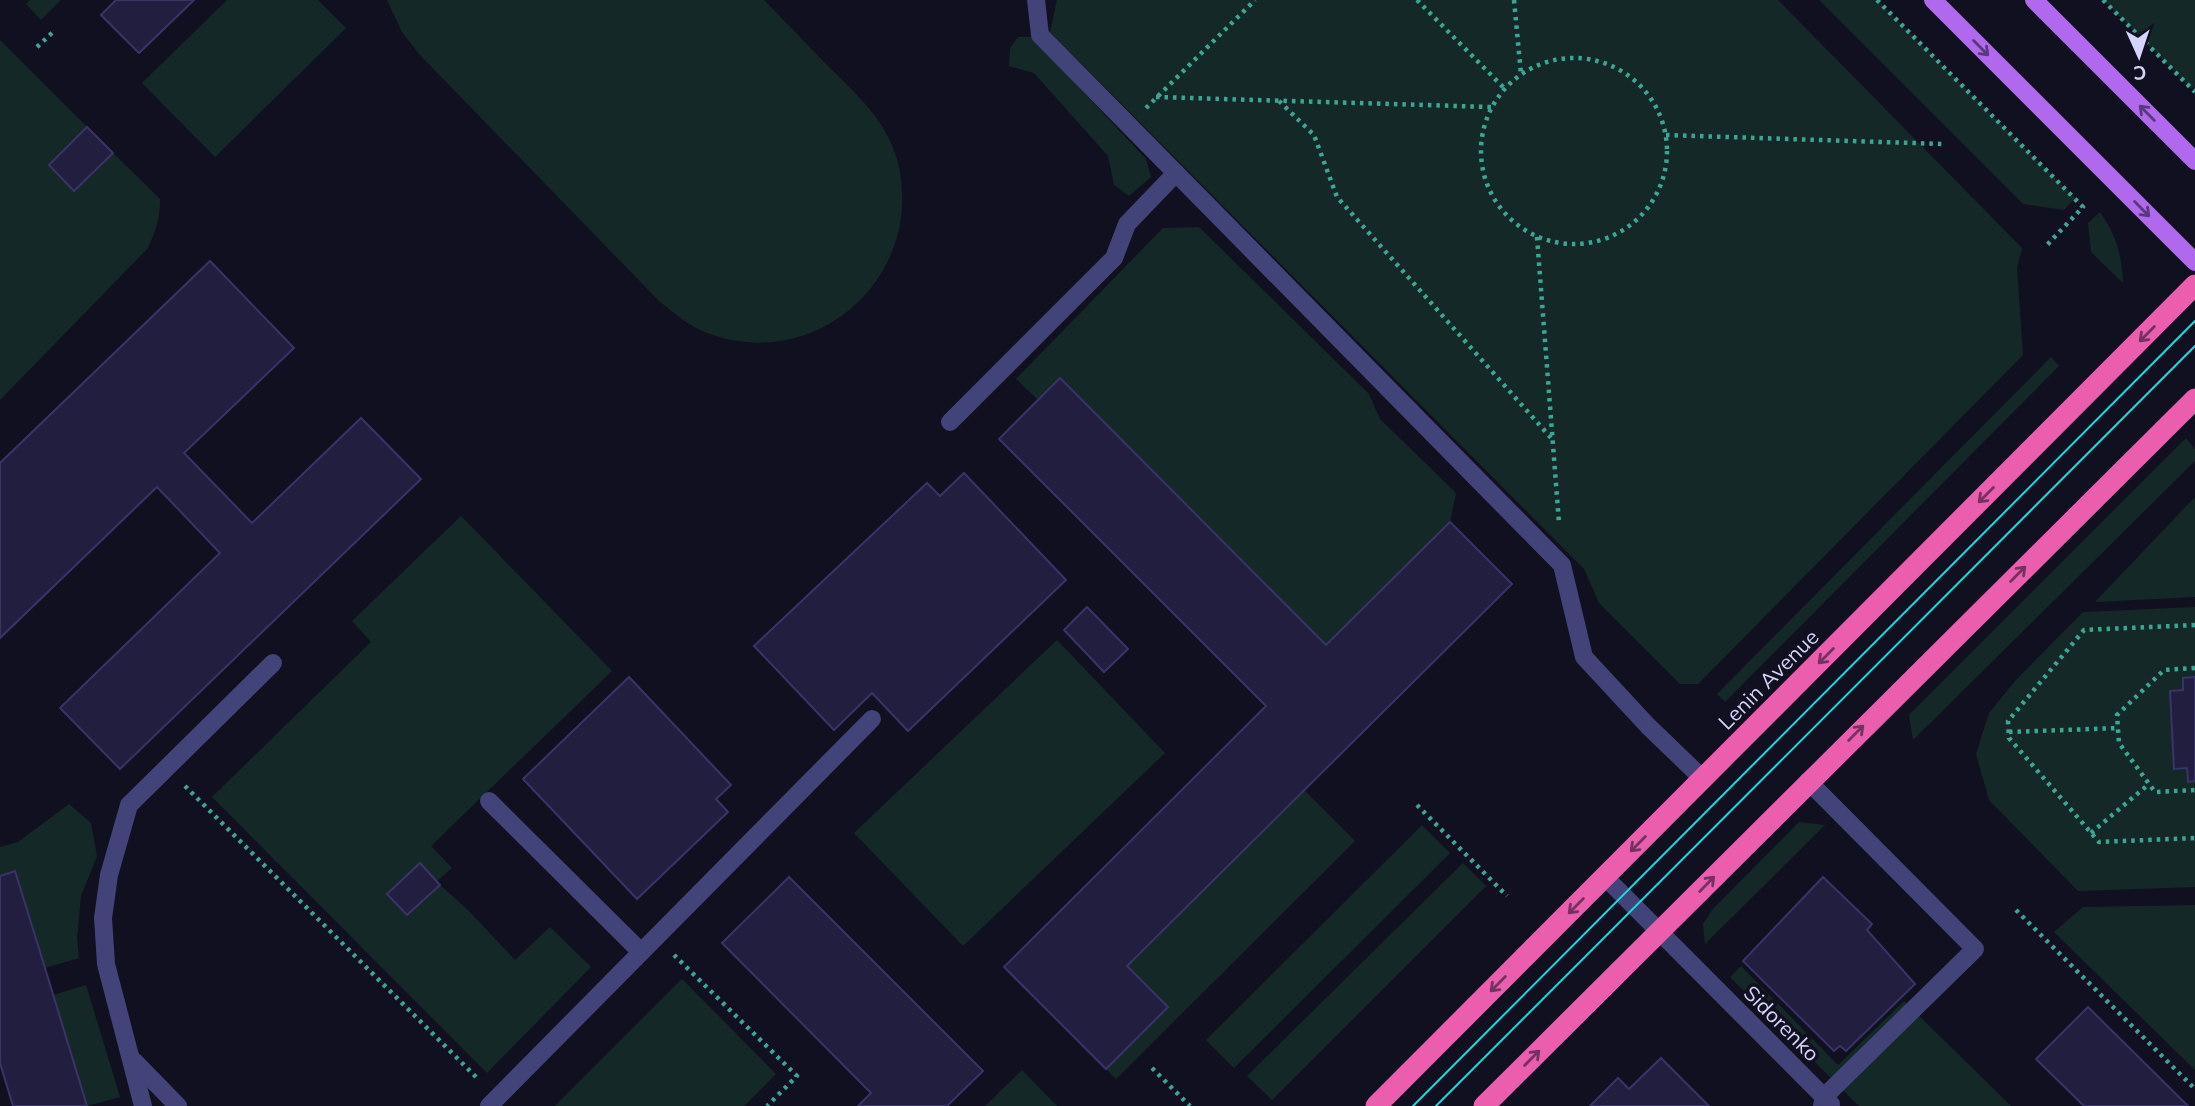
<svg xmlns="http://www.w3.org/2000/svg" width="2195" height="1106" font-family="Mulish,sans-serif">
<rect width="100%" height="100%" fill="#111020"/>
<!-- green -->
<g fill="#142927">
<path d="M30,0H61L41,20L26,4Z"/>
<path d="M227,0H318L346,28L215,157L142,83Z"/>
<path d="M387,0H764C785,22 806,43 827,65C853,91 883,117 895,153C932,268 822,376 707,333C689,326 674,313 659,301L420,55L402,32Z"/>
<path d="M1057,0H1778L2022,248L2017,268L2023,355L1698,684H1680L1599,603L1584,569L1050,32Z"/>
<path d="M1819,0H1877L2075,198L2064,210L2023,204Z"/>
<path d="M2103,0H2195V87L2192,89Z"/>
<path d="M1018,37H1032L1146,159L1151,177L1129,196L1114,185L1108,156L1034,73L1009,66L1010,48Z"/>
<path d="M0,40L87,127L49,166L74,191L113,153L160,199C160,218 156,232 147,249L0,400Z"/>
<path d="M2100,212C2116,235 2122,255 2123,283L2091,252L2088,223Z"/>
<path d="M1199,227L1369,394L1380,419L1456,493L1450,522L1326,645L1060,379L1038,400L1016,379L1163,228Z"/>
<path d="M2051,357L2059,366L1725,702L1717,694Z"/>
<path d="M2186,438L2195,449V461L1913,740L1909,715Z"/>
<path d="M2195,497V597L2095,602Z"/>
<path d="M461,516L612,671L431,846L452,868L437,881L420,864L387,894L407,915L440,885L468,910L515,960L550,927L591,967L487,1073L212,797L371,642L352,621Z"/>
<path d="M2195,607V887L2078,891L1989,800L1976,754L1989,713L2015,681L2083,612Z"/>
<path d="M1057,640L1165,753L963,946L854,833Z"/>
<path d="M1304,790L1355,841L1116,1079L1106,1069L1168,1007L1127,966Z"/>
<path d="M69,804L91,823L97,856L81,896L77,938L79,958L45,968L15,872L0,876V847L18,842Z"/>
<path d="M1799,822L1825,825L1705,944L1703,924L1712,910Z"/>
<path d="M1422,825L1450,853L1234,1068L1206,1040Z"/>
<path d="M1463,863L1486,886L1272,1100L1247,1076Z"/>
<path d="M2195,905V1070L2054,932L2083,907Z"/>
<path d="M1741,966L1838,1065L1904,1001L2011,1106H1859L1730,977Z"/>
<path d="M682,979L776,1074L744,1106H555Z"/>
<path d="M86,985L120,1097L87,1106L53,995Z"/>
<path d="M1022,1070L1057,1106H985Z"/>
</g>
<!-- building -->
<g fill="#221e3f" stroke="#393368" stroke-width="2">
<path d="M116,0H194L139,53L101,15Z"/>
<path d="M87,127L113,153L74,191L49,165Z"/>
<path d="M210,261L294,348L184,453L252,523L361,418L421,479L120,769L60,708L220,553L157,487L0,638V463Z"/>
<path d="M1060,378L1326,645L1450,522L1512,584L1127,966L1168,1007L1106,1069L1004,967L1266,706L999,439Z"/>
<path d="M964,473L1066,580L908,731L872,693L834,730L754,646L927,483L940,496Z"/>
<path d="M1087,607L1128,649L1104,672L1064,630Z"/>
<path d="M629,677L731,785L716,799L728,812L637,899L523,779Z"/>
<path d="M2195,677V781L2188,782L2187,768L2174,769L2170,691L2183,690V678Z"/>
<path d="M420,863L440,885L407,915L387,894Z"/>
<path d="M15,871L45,968L87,1106H13L0,1063V876Z"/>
<path d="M789,877L983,1071L947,1106H858L871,1093L722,943Z"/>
<path d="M1823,877L1872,924L1867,930L1915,984L1846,1051L1840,1046L1834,1051L1743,961Z"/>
<path d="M2088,1007L2188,1106H2084L2036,1059Z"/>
<path d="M1661,1058L1709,1106H1590L1618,1078L1629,1089Z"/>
</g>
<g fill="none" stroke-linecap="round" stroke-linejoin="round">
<!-- path -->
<g stroke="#3da596" stroke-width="4.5" stroke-dasharray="3.5 5" stroke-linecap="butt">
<path d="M1417,0L1504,88"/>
<path d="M1514,0L1521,74"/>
<path d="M1877,0L2083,207L2046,246"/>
<path d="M2103,0L2195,92"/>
<path d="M37,47L54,31"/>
<circle cx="1574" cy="151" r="93"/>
<path d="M1156,97L1491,107"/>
<path d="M1279,101L1314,135L1337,197L1552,439"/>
<path d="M1146,108L1255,0"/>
<path d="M1666,135L1943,144"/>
<path d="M1537,237L1559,523"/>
<path d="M2195,625L2084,630L2008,721L2009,738L2099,842L2195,838"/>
<path d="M2195,668L2164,670L2117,715L2119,743L2155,792L2195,790"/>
<path d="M2009,732L2118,728"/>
<path d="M185,786L478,1079"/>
<path d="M1417,805L1507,896"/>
<path d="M2091,833L2149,784"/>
<path d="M2016,910L2195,1089"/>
<path d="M674,955L797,1076L767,1106"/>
<path d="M1152,1068L1190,1106"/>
</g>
<!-- minor -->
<g stroke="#414379" stroke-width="18">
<path d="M1036,0L1040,35L1562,565L1584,657L1648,726L1703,779"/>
<path d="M950,422L1114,258L1127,224L1176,173"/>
<path d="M1808,781L1975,949L1824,1097L1822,1106"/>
<path d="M489,801L641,952"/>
<path d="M1605,877L1831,1104"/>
<path d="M134,1061L178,1106"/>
<path d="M143,1106L106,964L103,918L109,875L129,805L273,663"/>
<path d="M489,1106L872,719"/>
</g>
<!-- major -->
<g stroke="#b069ec" stroke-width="18">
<path d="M1933,0L2195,262"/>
<path d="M2034,0L2195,161"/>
</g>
<!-- highway -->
<g stroke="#eb5eae" stroke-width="21">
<path d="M1376,1106L2195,285"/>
<path d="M1484,1106C1720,870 1957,634 2195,399"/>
</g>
<!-- tram -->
<g stroke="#1cdbde" stroke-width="2">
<path d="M1413,1106L2195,321"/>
<path d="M1436,1106L2195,346"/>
</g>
</g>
<!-- one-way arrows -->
<defs><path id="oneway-shaft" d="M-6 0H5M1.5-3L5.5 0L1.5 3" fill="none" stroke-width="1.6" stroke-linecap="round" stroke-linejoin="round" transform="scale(1.75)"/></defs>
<g stroke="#59387c">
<use href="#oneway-shaft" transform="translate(1981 48) rotate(45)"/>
<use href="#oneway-shaft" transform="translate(2147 113) rotate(-135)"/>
<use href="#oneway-shaft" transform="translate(2142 209) rotate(45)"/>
</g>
<g stroke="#733360">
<use href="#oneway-shaft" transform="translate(2147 334) rotate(135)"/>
<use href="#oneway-shaft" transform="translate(1986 495) rotate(135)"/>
<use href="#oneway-shaft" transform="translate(2018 574) rotate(-45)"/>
<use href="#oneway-shaft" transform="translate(1826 656) rotate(135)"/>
<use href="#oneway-shaft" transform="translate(1856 733) rotate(-45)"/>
<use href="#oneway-shaft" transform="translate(1638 844) rotate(135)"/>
<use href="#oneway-shaft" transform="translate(1707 884) rotate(-46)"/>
<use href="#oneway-shaft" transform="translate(1576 906) rotate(135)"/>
<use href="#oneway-shaft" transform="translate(1498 984) rotate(135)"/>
<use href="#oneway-shaft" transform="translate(1532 1058) rotate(-45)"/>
</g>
<g text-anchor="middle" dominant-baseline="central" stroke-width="7" stroke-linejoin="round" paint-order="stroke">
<!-- street labels -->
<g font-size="21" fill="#d5d4fa" stroke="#111020">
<text transform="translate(1768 679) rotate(-45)">Lenin Avenue</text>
<text transform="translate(1782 1023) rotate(45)">Sidorenko</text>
</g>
</g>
<!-- north arrow -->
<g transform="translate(2139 56) rotate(177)" stroke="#111020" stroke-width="5" paint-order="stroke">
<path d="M0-5L12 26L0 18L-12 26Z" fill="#d5d4fa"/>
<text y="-10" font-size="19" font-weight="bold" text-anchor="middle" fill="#d5d4fa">С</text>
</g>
</svg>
